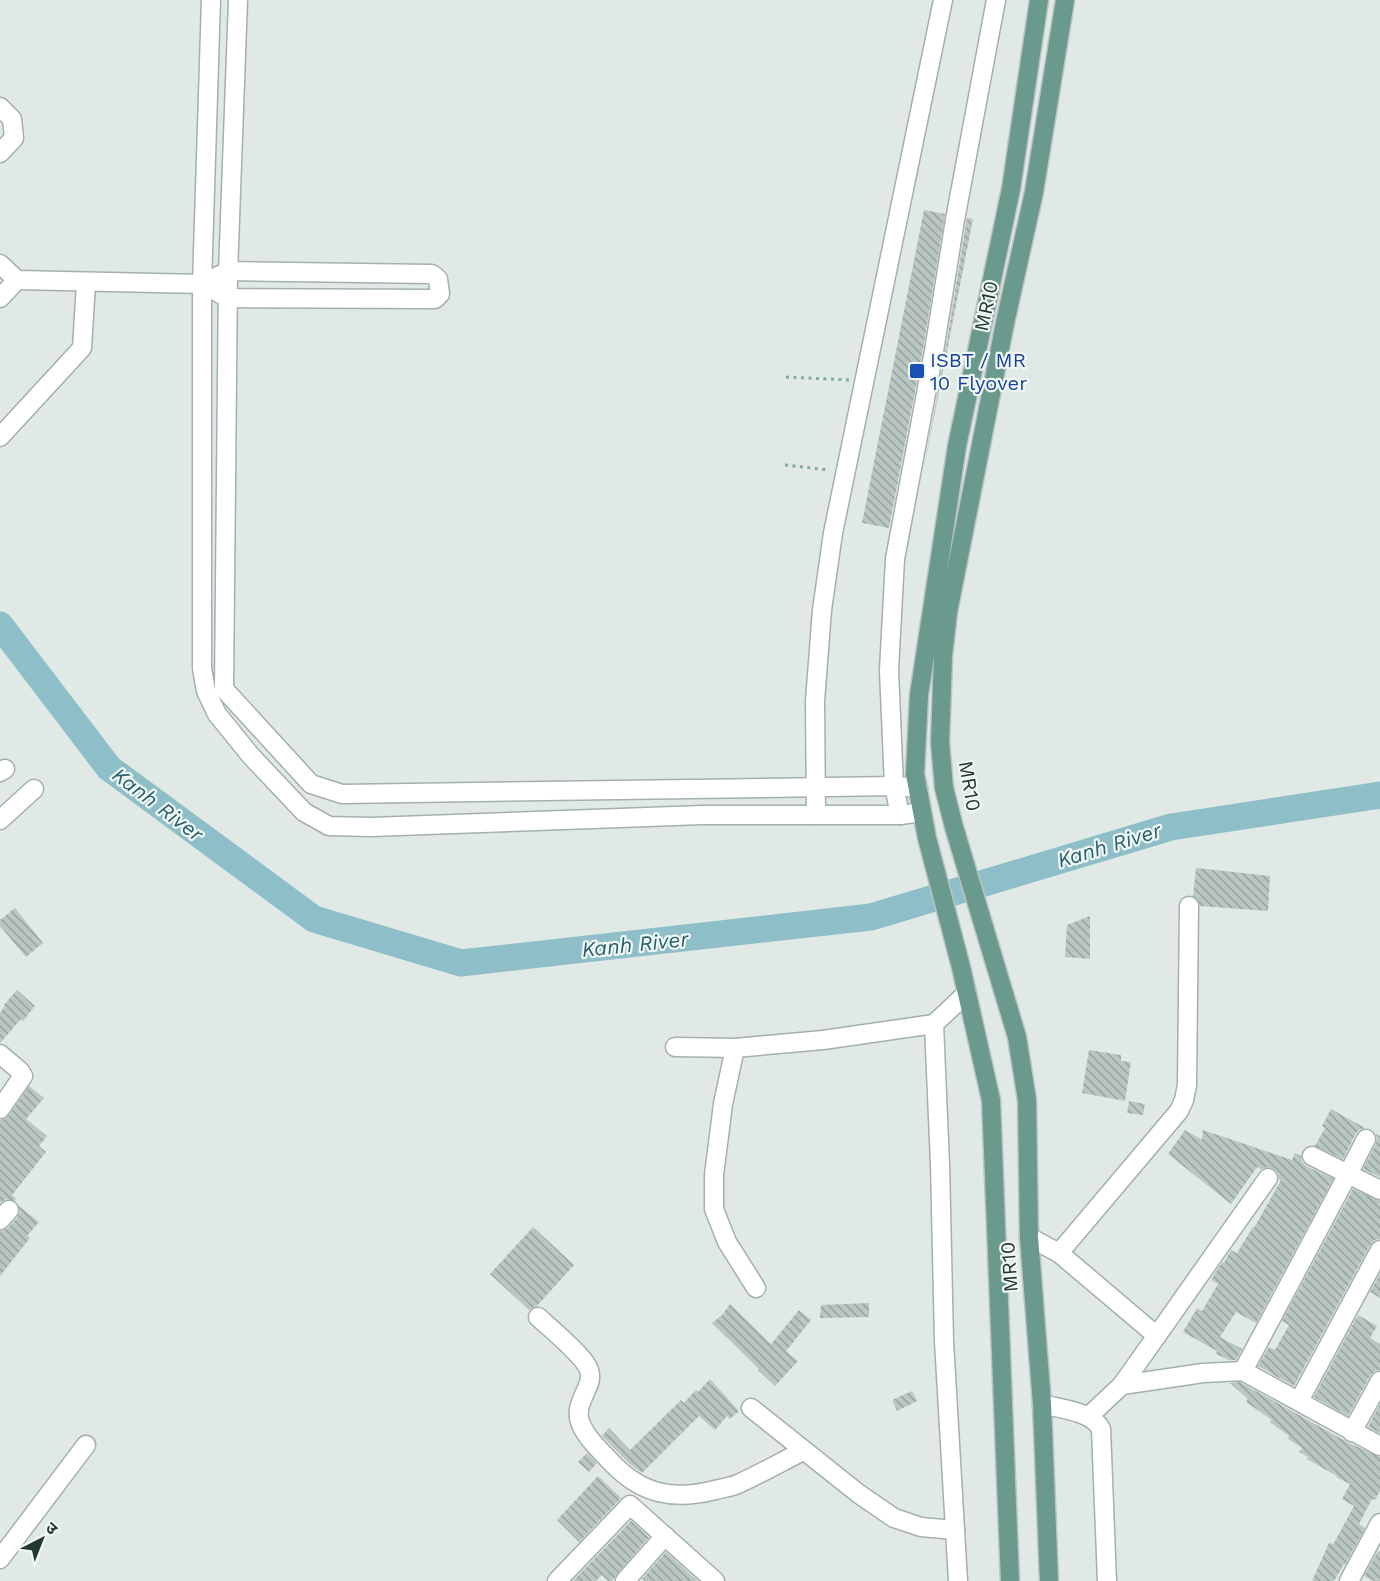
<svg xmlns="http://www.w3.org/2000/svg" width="1380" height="1581" font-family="'Work Sans','Noto Sans Devanagari',sans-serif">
<defs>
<pattern id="building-back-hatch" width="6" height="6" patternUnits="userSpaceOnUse" patternTransform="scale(1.5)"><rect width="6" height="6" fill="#b9c6c1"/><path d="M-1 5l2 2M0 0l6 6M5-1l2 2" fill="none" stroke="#96a29d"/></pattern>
</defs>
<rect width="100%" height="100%" fill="#e0e9e5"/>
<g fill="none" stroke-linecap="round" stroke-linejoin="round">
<!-- river -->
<path stroke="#8ebfc8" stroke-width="27" d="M0,625L109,768L314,919L461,963L871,917L1171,827L1380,795"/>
</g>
<!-- building -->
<g fill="url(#building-back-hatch)">
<path d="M924,210L945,214L923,349L889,528L862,523Z"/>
<path d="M967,218L973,219L923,473L945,353Z"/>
<path d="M1196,868L1270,876L1268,911L1200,906L1198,900L1193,896Z"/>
<path d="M15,908L43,943L26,957L0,926V920Z"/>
<path d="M1090,916V959L1065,957L1067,925Z"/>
<path d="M17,990L35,1006L23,1021L21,1019L0,1043V1013L5,1006L4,1005Z"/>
<path d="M1089,1050L1121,1055V1061L1131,1062L1125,1101L1082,1093Z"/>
<path d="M29,1086L44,1098L26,1119L47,1136L39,1146L46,1152L12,1195L16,1199L15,1201L6,1199L0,1203V1120L5,1119L9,1115Z"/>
<path d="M1129,1101L1145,1104L1143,1115L1127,1113Z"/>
<path d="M1331,1109L1365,1128L1359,1130L1356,1133L1343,1159L1315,1146L1325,1128L1322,1126Z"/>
<path d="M1185,1130L1202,1140L1203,1130L1292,1160L1295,1153L1301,1156L1302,1162L1306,1166L1333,1179L1256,1323L1236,1312L1220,1337L1242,1349L1236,1360H1229L1216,1354L1217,1351L1183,1332L1197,1308L1202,1311L1218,1284L1211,1280L1219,1267L1223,1262L1224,1263L1231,1250L1237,1253L1253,1227L1254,1228L1281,1180L1279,1179L1278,1173L1274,1169L1268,1167L1261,1169L1257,1167L1231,1204L1168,1154Z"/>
<path d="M1376,1134L1380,1136V1177L1363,1169L1376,1144L1377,1139Z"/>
<path d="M1353,1189L1380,1201V1239L1375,1240L1370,1245L1294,1386L1258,1366L1269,1347L1275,1350L1289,1325L1282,1321Z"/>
<path d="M19,1206L39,1222L27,1236L30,1238L0,1276V1231L8,1228L17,1218L20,1212Z"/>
<path d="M533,1227L574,1265L537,1306L529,1310L490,1274Z"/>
<path d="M1380,1274V1298L1370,1292Z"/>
<path d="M869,1303V1317L820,1318L821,1305Z"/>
<path d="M730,1304L771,1344L799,1310L811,1320L786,1351L798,1361L775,1386L758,1370L759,1369L712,1323L722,1315Z"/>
<path d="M1358,1315L1377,1326L1370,1338L1380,1344V1370L1375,1371L1370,1376L1348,1416L1314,1397Z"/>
<path d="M710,1379L739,1411L730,1419L727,1416L715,1430L699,1416L642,1473L630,1464L602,1436L609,1428L630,1450L681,1400L684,1403L696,1390L698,1392Z"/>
<path d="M1240,1382L1347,1442L1380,1457V1491L1375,1500L1372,1499L1359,1524L1365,1528L1345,1565L1344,1564L1334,1581H1312L1329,1543L1333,1544L1334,1543L1354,1506L1342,1499L1350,1484L1336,1477L1337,1476L1307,1459L1308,1457L1299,1452L1302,1448L1288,1439L1289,1436L1270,1422L1272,1420L1246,1402L1248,1399L1230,1383Z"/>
<path d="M912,1391L917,1401L897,1411L892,1400Z"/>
<path d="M1380,1404V1433L1368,1427Z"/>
<path d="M587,1453L597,1463L589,1472L578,1462Z"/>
<path d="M598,1476L621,1498L579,1542L557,1520Z"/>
<path d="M631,1521L649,1537L617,1574L614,1579L612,1581H608L602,1575L596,1581H573Z"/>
<path d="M1378,1551L1380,1552V1581H1374L1364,1576Z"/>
<path d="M666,1552L698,1581H645L642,1579Z"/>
</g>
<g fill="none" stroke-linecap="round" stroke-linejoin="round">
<defs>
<g id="minor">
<path d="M211,0L202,284V668L206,691L217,714L251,756L304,812L329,826L371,827L703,815H900L922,812"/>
<path d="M238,0L228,273L224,689L311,784L342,794L894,786L918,788"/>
<path d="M0,107L12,119L14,138L0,153"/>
<path d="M0,264L17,280L202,284L228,271L432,274L438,279L440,294L435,299L228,298L202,284"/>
<path d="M0,298L17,280"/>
<path d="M0,437L82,348L86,283"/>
<path d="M0,772L5,769"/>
<path d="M816,815L815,701L822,610L833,533L943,0"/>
<path d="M900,815L894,786L889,670L895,559L934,351L955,220L996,0"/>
<path d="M0,820L34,789"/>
<path d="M675,1047L735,1048L823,1040L934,1024"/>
<path d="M735,1048L723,1104L714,1175V1209L727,1242L756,1288"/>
<path d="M0,1054L20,1071L23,1076L0,1109"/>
<path d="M1312,1156L1380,1190"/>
<path d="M0,1220L9,1210"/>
<path d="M1029,1237L1059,1253L1157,1336"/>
<path d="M1059,1253L1179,1111L1184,1100L1187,1085L1189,906"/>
<path d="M538,1317C550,1328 585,1357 589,1370C591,1376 590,1382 587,1388C582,1400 576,1409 580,1422C586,1438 600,1450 611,1462C641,1494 673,1501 715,1490C723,1488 731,1487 738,1484C760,1474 781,1462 803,1451"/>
<path d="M1243,1371L1348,1174L1366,1139"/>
<path d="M1122,1385L1268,1178"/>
<path d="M1299,1401L1380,1250"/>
<path d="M1042,1404C1060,1409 1092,1411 1101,1429L1107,1581"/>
<path d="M751,1408L859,1494L894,1518L921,1527L955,1530"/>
<path d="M1089,1416L1122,1385L1203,1373L1243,1371L1380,1446"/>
<path d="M1352,1432L1380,1381"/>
<path d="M0,1559L86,1445"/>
<path d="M557,1581L630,1505L715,1581"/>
<path d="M625,1581L665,1536"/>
<path d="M958,1581L944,1341L940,1164L934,1024L967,993"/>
<path d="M1349,1581L1380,1523"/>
</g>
<g id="major">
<path d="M1010,1581L991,1100L961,967L927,838L915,774L919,695L957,446L1011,189L1039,0"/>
<path d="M1049,1581L1042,1404L1029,1237L1027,1100L1017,1037L954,827L944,788L940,743L943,656L948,612L1005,323L1034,192L1065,0"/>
</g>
</defs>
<!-- minor casing -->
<use href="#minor" stroke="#a4b0ac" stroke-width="21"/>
<!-- major casing -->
<use href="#major" stroke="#bdc3c2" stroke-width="21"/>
<!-- path -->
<g stroke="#84a99d" stroke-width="3" stroke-dasharray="3 4.5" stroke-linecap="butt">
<path d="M786,377L850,380"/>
<path d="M785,465L829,470"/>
</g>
<!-- minor -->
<use href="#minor" stroke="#fff" stroke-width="18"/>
<!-- major -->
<use href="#major" stroke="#6a998d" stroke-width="18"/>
</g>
<!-- markers -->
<rect fill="#1a4fb4" stroke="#f0f6f3" stroke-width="2" x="909" y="363" width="16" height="16" rx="3"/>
<g text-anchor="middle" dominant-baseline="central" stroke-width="4.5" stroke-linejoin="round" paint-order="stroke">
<!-- street labels -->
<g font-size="20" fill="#233732" stroke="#f0f6f3">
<text transform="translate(986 306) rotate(-78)">MR10</text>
<text transform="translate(970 786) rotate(80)">MR10</text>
<text transform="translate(1009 1267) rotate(-94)">MR10</text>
</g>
<!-- transit labels -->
<g font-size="20" fill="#164399" stroke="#f0f6f3" text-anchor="start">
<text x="930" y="360">ISBT / MR<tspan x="930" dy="23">10 Flyover</tspan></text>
</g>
<!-- water labels -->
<g font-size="21" font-style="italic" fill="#25606b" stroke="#f0f6f3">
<text transform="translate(158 804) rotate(37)">Kanh River</text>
<text transform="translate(1109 845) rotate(-17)">Kanh River</text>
<text transform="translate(635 944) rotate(-6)">Kanh River</text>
</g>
</g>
<!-- north arrow -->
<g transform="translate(42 1539) rotate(42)" stroke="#f0f6f3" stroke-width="4.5" paint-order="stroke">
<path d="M0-4.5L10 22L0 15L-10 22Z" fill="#233732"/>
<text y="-9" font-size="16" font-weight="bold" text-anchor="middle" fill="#233732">उ</text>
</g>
</svg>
